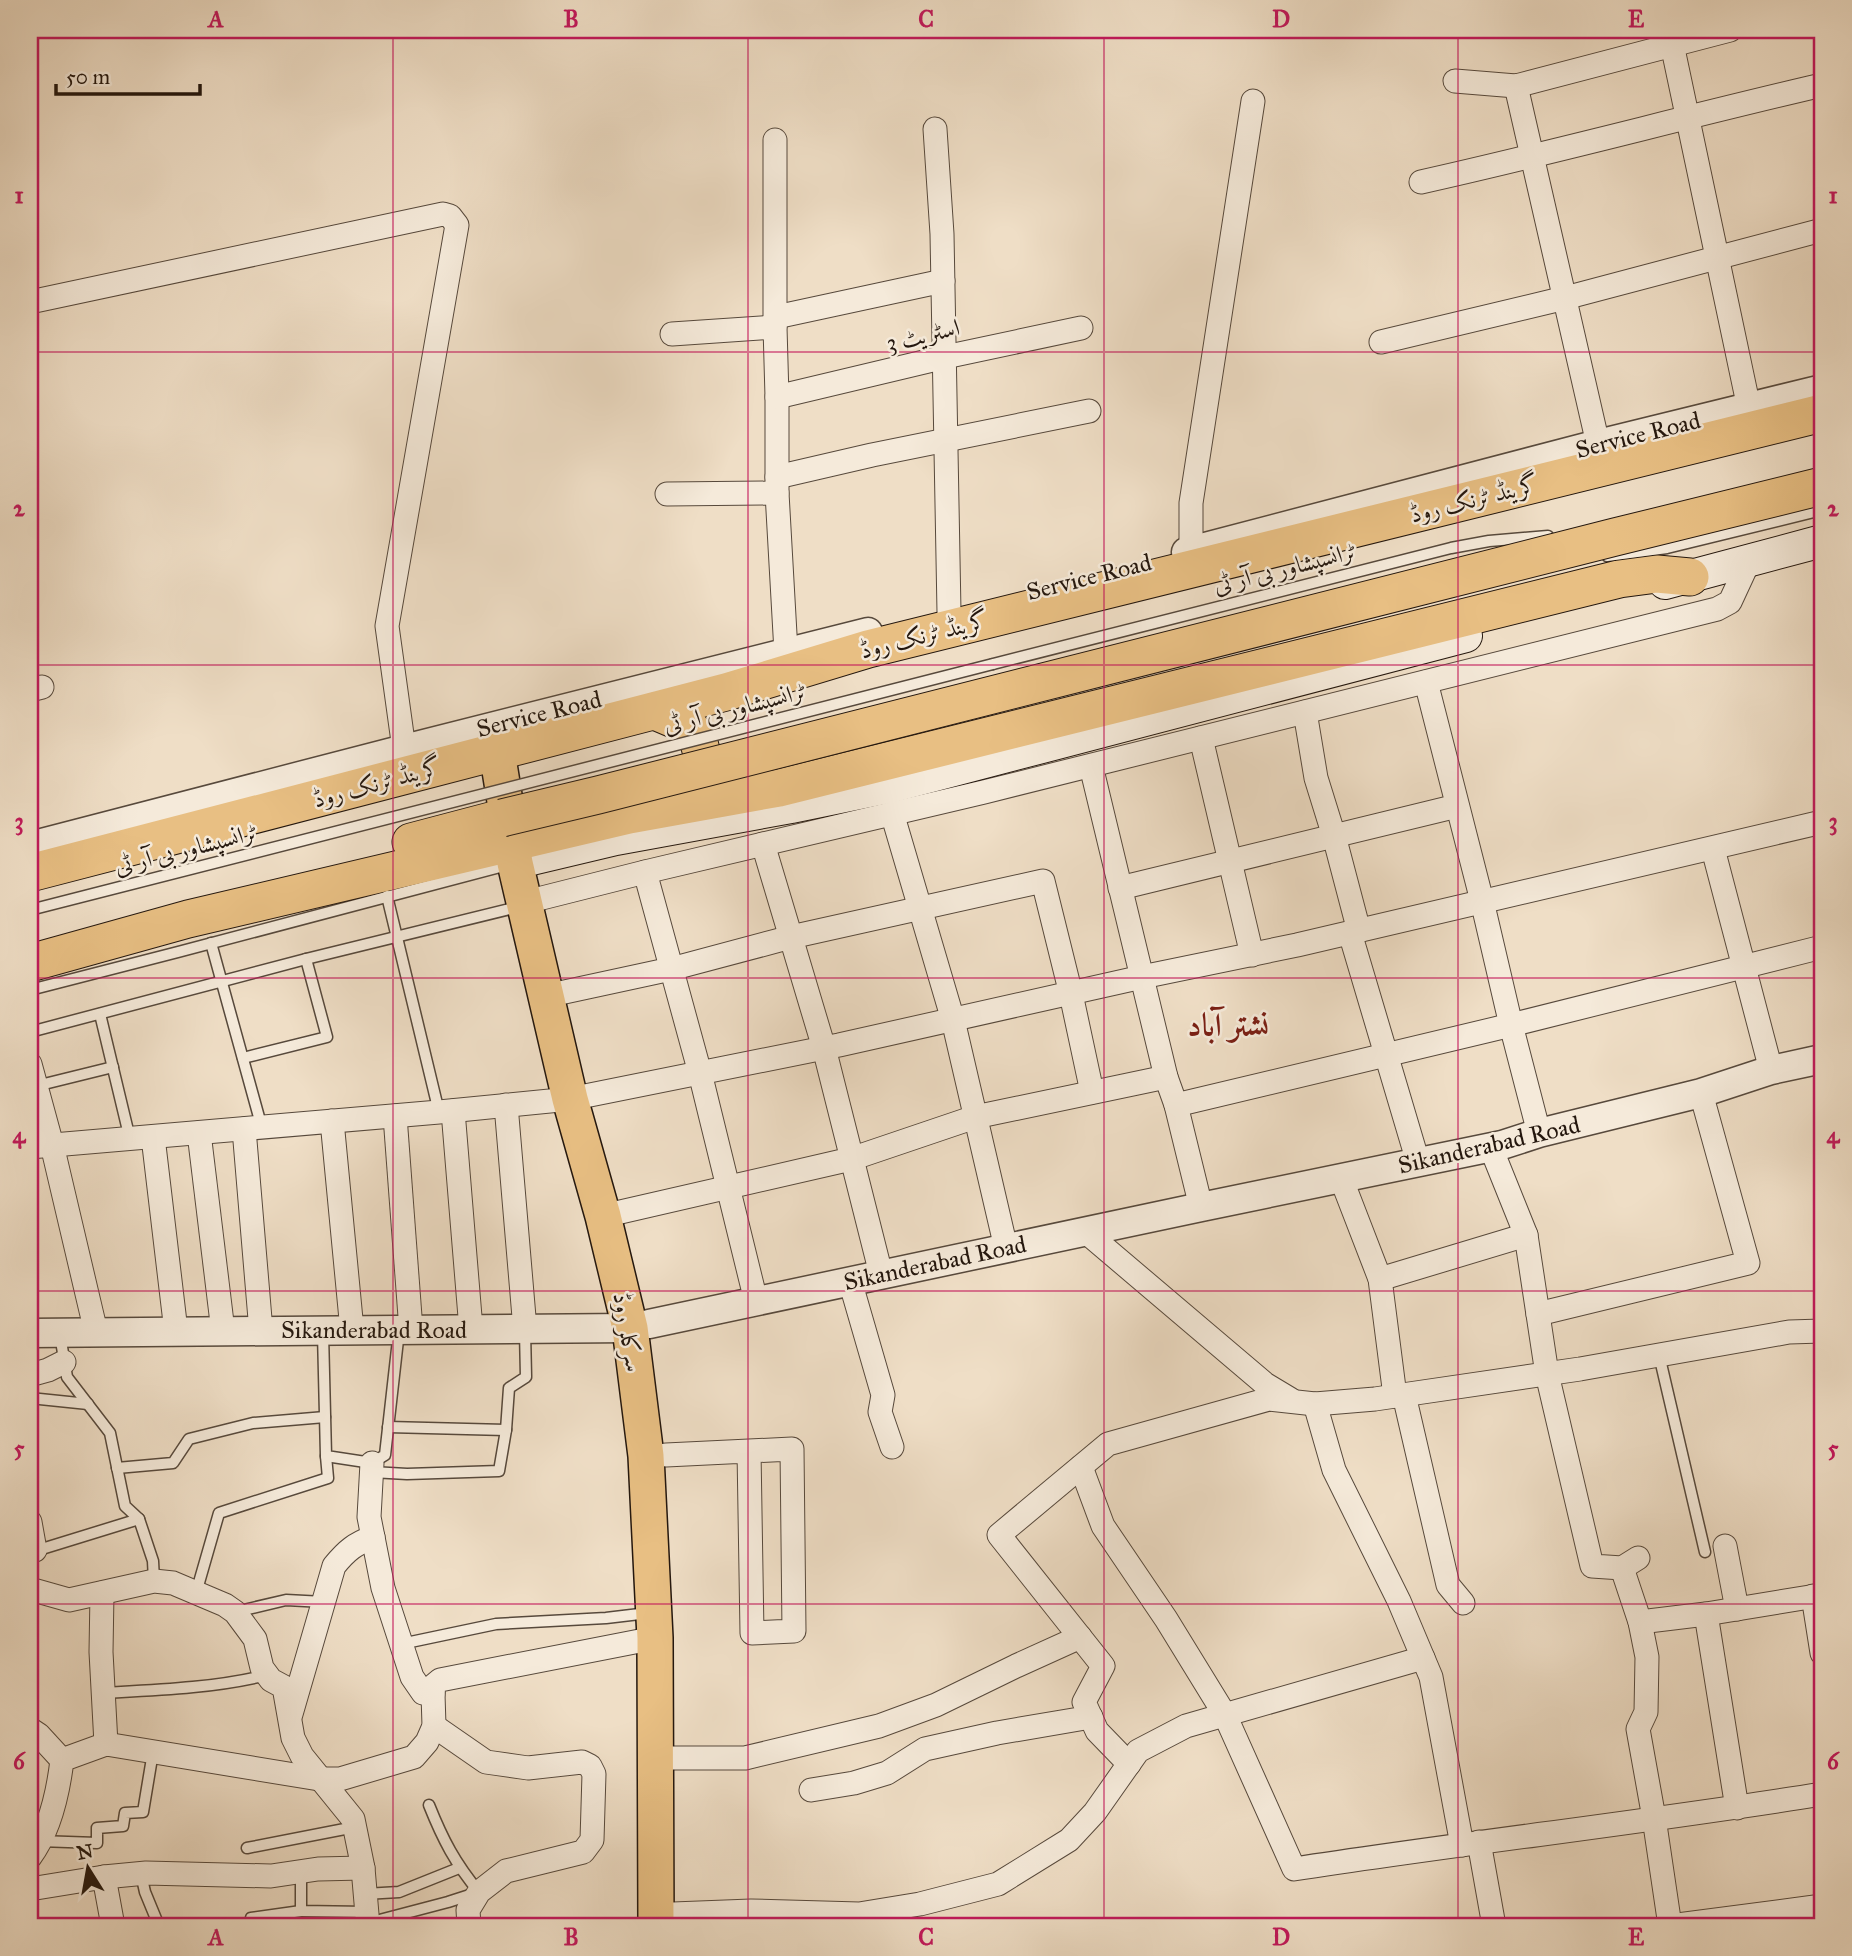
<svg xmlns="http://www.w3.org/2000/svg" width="1852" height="1956" font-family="'IM FELL Great Primer',Amiri,serif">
<rect width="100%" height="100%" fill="#efdec6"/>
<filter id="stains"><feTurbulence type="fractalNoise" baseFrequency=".00286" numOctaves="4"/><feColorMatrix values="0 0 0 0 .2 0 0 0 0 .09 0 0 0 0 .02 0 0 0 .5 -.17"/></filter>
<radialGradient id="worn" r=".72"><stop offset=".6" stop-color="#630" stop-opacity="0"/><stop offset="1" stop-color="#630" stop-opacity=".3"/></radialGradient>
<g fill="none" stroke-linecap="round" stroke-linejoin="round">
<defs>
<g id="service">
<path d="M1607,556L1667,548L1822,510"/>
<path d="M993,664L1451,548L1489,541L1548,536"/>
<path d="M387,896L439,1112"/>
<path d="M211,943L262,1128"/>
<path d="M30,990L178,952L511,864"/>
<path d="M100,1014L130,1139"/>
<path d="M30,1032L306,959L522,906"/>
<path d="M243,1058L327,1037L306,959"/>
<path d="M36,1086L113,1067"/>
<path d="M323,1333L326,1456L372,1463L385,1455L399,1331"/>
<path d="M60,1335L67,1377L110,1433L125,1506L139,1519L153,1561L154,1581"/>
<path d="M1659,1355L1705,1552"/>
<path d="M30,1398L88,1404"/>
<path d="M388,1427L506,1430"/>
<path d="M117,1468L173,1463L189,1439L253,1423L325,1417"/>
<path d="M372,1472L407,1474L499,1471L506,1430L509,1388L526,1377L525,1331"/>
<path d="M32,1552L139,1519"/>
<path d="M196,1593L219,1513L328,1478L326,1456"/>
<path d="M235,1612L286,1600L324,1602"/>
<path d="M401,1644L496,1624L606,1618L648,1613"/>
<path d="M103,1693C158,1690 214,1688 267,1675"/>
<path d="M39,1841L97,1843V1828L123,1826L125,1813L143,1812L153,1752"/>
<path d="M247,1848L355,1827"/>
<path d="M301,1872V1911L367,1912"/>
<path d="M141,1874L145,1892L159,1926"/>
<path d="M365,1894L399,1892L459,1868"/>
<path d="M368,1923L448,1902L479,1892C455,1863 443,1840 429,1805"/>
<path d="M250,1926L251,1918L301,1911"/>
</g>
<g id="minor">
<path d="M1669,30L1749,408"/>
<path d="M1455,81L1516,86L1730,30"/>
<path d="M1516,86L1598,444"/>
<path d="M935,129L942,234L949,612"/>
<path d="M775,140V327L777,397V493L786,652"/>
<path d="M1421,182C1556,152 1688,116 1822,85"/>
<path d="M30,302L443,214L450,216L457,225L387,626L404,749"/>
<path d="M776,317L943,281"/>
<path d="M672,334L775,327"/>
<path d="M1381,342L1565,298L1822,230"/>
<path d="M777,397L945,357L1081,328"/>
<path d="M777,477L872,455L1089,411"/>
<path d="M667,494L777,493"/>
<path d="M1191,551V503L1253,101"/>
<path d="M1426,682L1482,901L1511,1025L1539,1133"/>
<path d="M30,690L42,687"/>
<path d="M1305,712L1316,778L1334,836L1359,931"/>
<path d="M1201,738L1252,955"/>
<path d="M1091,766L1166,1077L1176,1105L1201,1207"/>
<path d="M892,813L953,1020L1006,1248"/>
<path d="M763,844L824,1048L881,1274"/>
<path d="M1713,849L1771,1070"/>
<path d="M645,872L700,1073L756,1301"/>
<path d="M1120,888L1457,806"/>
<path d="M525,905L534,900L645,872L984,792L1717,609L1730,602L1749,561"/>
<path d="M1350,933L1418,1162"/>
<path d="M546,996L671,969L791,937L1043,881L1071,994L1092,1092"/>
<path d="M30,1064L52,1145L96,1332"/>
<path d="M506,1105L525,1329"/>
<path d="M1176,1105L1511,1025L1822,947"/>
<path d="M453,1111L471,1329"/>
<path d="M395,1116L411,1330"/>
<path d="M332,1121L352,1330"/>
<path d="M244,1129L261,1331"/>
<path d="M199,1133L223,1331"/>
<path d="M153,1137L176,1331"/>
<path d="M30,1147L439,1112L570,1099L839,1045L1142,977L1297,945L1822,822"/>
<path d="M1491,1148L1526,1235L1547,1374L1592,1566L1622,1568L1638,1558"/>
<path d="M1341,1178L1380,1279L1395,1396"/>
<path d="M603,1216L851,1159L975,1117L1166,1077"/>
<path d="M1086,1232L1265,1384L1290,1399"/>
<path d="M1380,1279L1526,1235"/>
<path d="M850,1281L883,1395L880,1412L892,1447"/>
<path d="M1538,1314L1748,1263L1701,1093"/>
<path d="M30,1375L48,1370L64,1362"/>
<path d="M1404,1395L1448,1585L1463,1603"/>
<path d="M1315,1404L1334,1470L1399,1601L1431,1677L1462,1845"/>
<path d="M666,1455L792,1449L794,1631L752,1633L749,1451"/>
<path d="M372,1463L369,1517L383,1588L412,1677L423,1693L433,1694"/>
<path d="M1081,1467L1103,1526L1166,1619L1225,1715L1294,1869C1470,1842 1647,1822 1822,1794"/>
<path d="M30,1522L35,1550"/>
<path d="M1725,1546L1737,1609"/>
<path d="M1622,1568L1640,1622L1647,1657L1646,1712L1638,1729L1654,1818L1670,1926"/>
<path d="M30,1589L69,1600L154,1581L173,1583L225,1605L235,1612L255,1639L262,1668L271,1680L284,1687L293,1738L302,1756L353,1819L363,1868L368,1926"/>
<path d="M102,1593L101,1652L106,1744"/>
<path d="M1813,1596L1822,1653"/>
<path d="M1706,1614L1737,1808"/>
<path d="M1640,1622L1706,1614L1822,1595"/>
<path d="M291,1714L334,1566C347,1550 355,1544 373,1537"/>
<path d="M434,1726L486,1762L528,1768L582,1762L590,1766L594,1774L592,1840L583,1852L506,1871L479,1892L468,1910L469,1926"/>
<path d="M30,1729L39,1735L62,1760"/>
<path d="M669,1758H745L879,1726L936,1705L1016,1666L1080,1637"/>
<path d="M1129,1764L1097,1731L1084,1702L1103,1666L999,1535L1108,1444L1269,1399L1315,1404L1375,1399L1580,1369L1789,1332L1822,1331"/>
<path d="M811,1790L854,1783L887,1773L925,1749L997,1733L1091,1717"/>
<path d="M1479,1842L1494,1926"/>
<path d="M30,1857C50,1830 58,1794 62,1760L106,1744L319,1779H340L414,1757L427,1742L434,1726L433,1694L434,1685L440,1680L655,1638"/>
<path d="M104,1877L146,1873L271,1876L318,1869L363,1868"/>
<path d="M30,1889L104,1877L113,1926"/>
<path d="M673,1914L751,1911L859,1914L920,1904L998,1884L1069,1840L1095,1812L1138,1751L1186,1726L1423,1658"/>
<path d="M1670,1926L1822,1906"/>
</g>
<g id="tertiary">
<path d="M1186,552L1598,444L1822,389"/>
<path d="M30,846L404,749L868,632"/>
<path d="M649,1324L1201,1207L1502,1145L1539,1133L1701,1093L1771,1070L1822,1059"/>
<path d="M30,1333L630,1328"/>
</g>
<g id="secondary">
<path d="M1665,583L1822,541"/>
<path d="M515,863L616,839L791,807L893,786L1466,636"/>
</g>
<path id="primary" d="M497,752L515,863L570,1099L603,1216L630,1328L646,1456L655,1638L656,1926"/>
<g id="trunk">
<path d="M655,711L688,725L698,739L707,773V786L701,797"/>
<path d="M411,842L502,818"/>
<path d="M30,873L726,692L868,649L1822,413"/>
<path d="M30,963L188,919L629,815L779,788L1619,579L1657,574L1690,577"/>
</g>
</defs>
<!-- service casing -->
<use href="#service" stroke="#57493c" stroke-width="13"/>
<!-- minor casing -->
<use href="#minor" stroke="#57493c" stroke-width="25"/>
<!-- tertiary casing -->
<use href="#tertiary" stroke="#57493c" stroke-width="31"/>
<!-- secondary casing -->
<use href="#secondary" stroke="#24170e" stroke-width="34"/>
<!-- primary casing -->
<use href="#primary" stroke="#24170e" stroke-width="38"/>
<!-- trunk casing -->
<use href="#trunk" stroke="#24170e" stroke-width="39"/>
<!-- service -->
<use href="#service" stroke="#f5eada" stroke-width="10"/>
<!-- minor -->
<use href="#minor" stroke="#f5eada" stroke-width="23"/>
<!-- tertiary -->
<use href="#tertiary" stroke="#f5eada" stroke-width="28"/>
<!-- secondary -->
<use href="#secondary" stroke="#f5eada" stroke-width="32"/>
<!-- primary -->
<use href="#primary" stroke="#e8bf83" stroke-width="35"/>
<!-- trunk -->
<use href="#trunk" stroke="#e8bf83" stroke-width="37"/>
<defs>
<path id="service-bridge" d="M30,910L993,664"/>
<path id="trunk-bridge" d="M502,818L598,795L1615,537L1822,486"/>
</defs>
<!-- service-bridge casing -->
<use href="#service-bridge" stroke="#57493c" stroke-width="13" stroke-linecap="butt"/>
<!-- trunk-bridge casing -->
<use href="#trunk-bridge" stroke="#24170e" stroke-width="39" stroke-linecap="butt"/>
<!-- service-bridge -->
<use href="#service-bridge" stroke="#f5eada" stroke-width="10"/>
<!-- trunk-bridge -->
<use href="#trunk-bridge" stroke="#e8bf83" stroke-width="37"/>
</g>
<!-- grid -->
<path fill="none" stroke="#c2185b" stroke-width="2" stroke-opacity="0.55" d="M393,30V1926M748,30V1926M1104,30V1926M1458,30V1926M30,352H1822M30,665H1822M30,978H1822M30,1291H1822M30,1604H1822"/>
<g text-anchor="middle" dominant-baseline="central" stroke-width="5" stroke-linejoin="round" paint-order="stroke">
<!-- street labels -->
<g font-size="24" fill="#24170e" stroke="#f5eada">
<text transform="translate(923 335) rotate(-13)">اسٹریٹ 3</text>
<text transform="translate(1638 435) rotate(-14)">Service Road</text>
<text transform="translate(1474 499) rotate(-14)">گرینڈ ٹرنک روڈ</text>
<text transform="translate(1285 568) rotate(-14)">ٹرانسپشاور بی آر ٹی</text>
<text transform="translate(1089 577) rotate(-14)">Service Road</text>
<text transform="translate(924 635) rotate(-14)">گرینڈ ٹرنک روڈ</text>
<text transform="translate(735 708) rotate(-14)">ٹرانسپشاور بی آر ٹی</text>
<text transform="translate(539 714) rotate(-14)">Service Road</text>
<text transform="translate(377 783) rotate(-15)">گرینڈ ٹرنک روڈ</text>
<text transform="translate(186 849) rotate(-14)">ٹرانسپشاور بی آر ٹی</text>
<text transform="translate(1489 1145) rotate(-13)">Sikanderabad Road</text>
<text transform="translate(935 1263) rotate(-12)">Sikanderabad Road</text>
<text x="374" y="1330">Sikanderabad Road</text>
<text transform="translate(628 1332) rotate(80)">سرکلر روڈ</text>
</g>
<!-- district labels -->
<g font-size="32" font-weight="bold" fill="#7a1f14" stroke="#f5eada">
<text x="1228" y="1025">نشتر آباد</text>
</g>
</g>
<!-- margin -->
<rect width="1852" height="1956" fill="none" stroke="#efdec6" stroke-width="77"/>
<!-- north arrow -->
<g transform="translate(88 1868) rotate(349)" stroke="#f5eada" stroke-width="5" paint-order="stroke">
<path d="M0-5L12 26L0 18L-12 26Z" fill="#24170e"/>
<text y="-10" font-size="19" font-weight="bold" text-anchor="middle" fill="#24170e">N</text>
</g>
<!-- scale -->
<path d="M56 84v10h144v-10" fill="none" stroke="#24170e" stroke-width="3.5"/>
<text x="66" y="84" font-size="21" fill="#24170e" stroke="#f5eada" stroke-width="5" paint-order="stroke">50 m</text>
<rect x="38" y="38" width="1776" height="1880" fill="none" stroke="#c2185b" stroke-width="2.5"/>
<g font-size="23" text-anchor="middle" font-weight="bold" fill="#c2185b">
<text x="216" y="27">A</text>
<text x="571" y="27">B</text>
<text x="926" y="27">C</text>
<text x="1281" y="27">D</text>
<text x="1636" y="27">E</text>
<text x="19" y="203">1</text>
<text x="1833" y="203">1</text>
<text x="19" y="516">2</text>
<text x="1833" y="516">2</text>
<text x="19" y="829">3</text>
<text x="1833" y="829">3</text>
<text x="19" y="1143">4</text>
<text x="1833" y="1143">4</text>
<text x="19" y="1456">5</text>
<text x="1833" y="1456">5</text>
<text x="19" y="1769">6</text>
<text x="1833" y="1769">6</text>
<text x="216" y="1945">A</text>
<text x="571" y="1945">B</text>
<text x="926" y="1945">C</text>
<text x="1281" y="1945">D</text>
<text x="1636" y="1945">E</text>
</g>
<rect width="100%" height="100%" filter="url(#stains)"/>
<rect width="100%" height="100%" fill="url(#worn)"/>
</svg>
